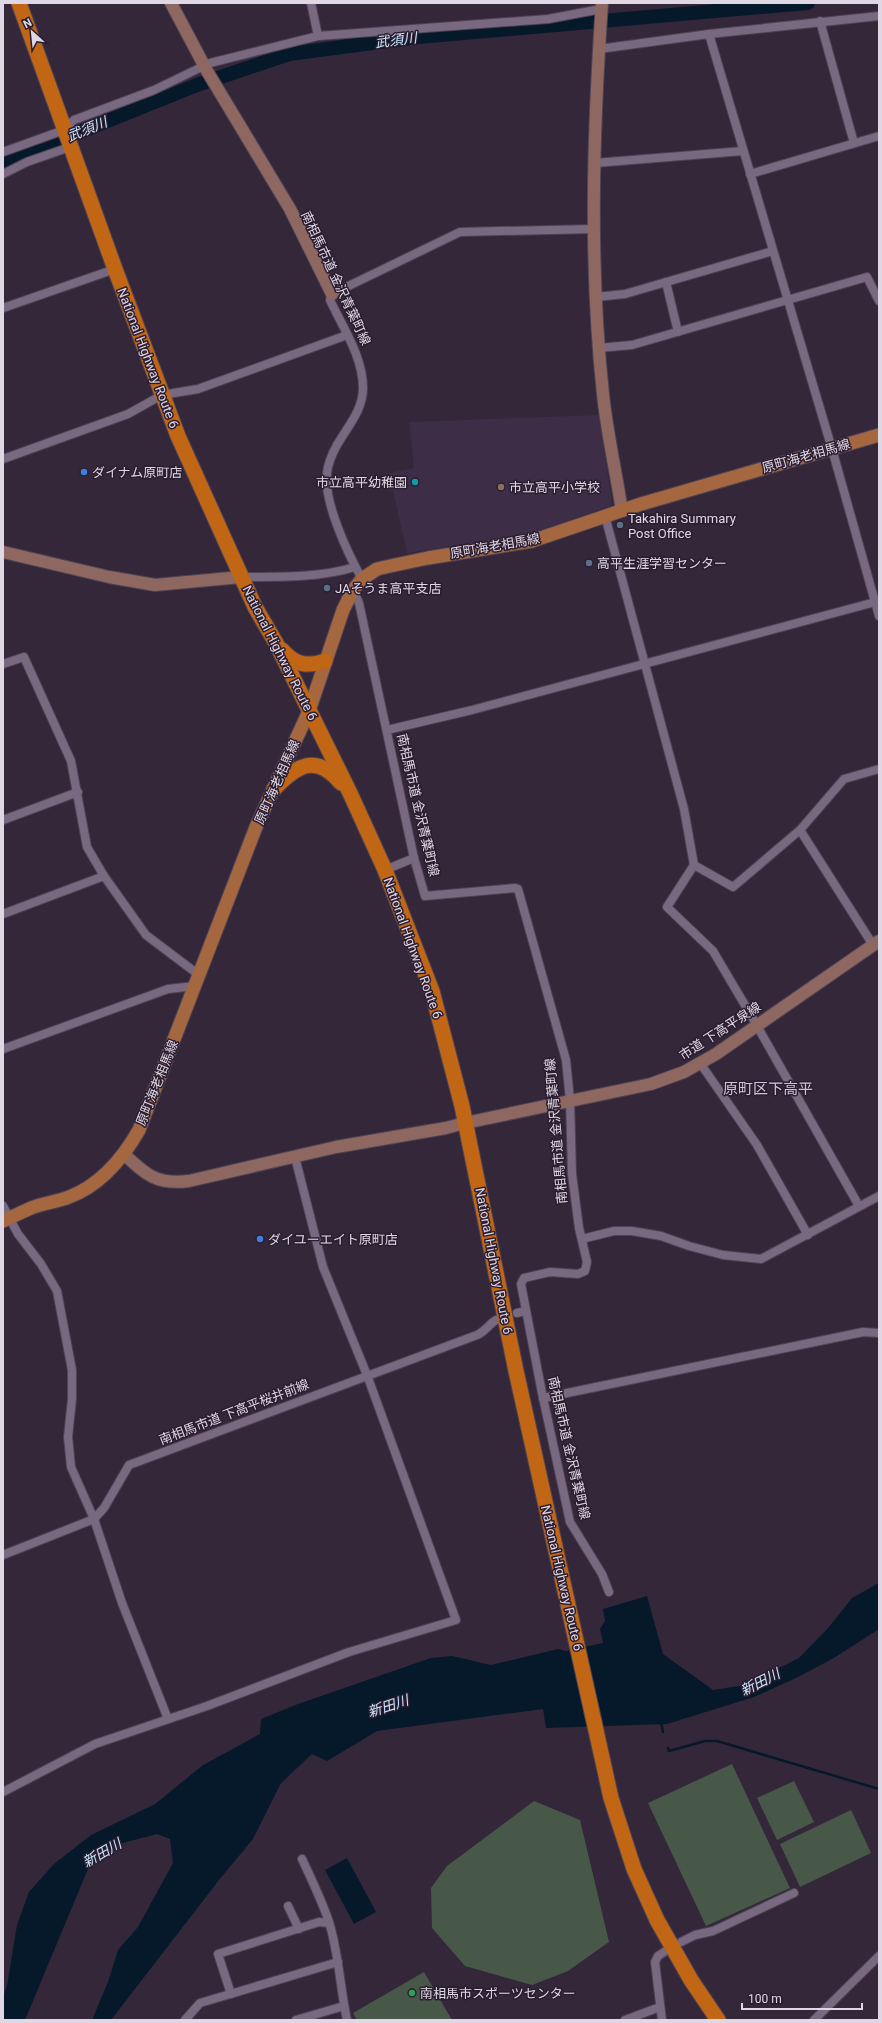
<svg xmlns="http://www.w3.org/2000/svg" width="882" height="2023" font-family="Roboto,'Noto Sans JP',sans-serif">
<rect width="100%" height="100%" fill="#34273a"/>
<!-- built -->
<path fill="#3e2d46" d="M599,415L612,504L609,506L528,535L494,539L407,553L389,473L414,468L409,422Z"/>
<!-- green -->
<g fill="#475849">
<path d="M732,1764L790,1888L706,1926L648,1803Z"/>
<path d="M794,1781L814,1822L777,1840L757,1798Z"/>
<path d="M534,1801L580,1820L609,1942L568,1971L532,1985L465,1966L432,1928L431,1888L447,1866Z"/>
<path d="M851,1810L871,1853L800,1887L780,1844Z"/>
<path d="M424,1972L452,2020H357L353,2013Z"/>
</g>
<!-- water -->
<g fill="#05192b">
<path d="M879,1583V1629L834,1658L796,1678L754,1697L667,1724L546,1728L543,1709L377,1731L327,1761L312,1754L281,1783L253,1839L219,1880L111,2020H92L108,1982L118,1950L138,1927L173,1863L170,1839L157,1834L115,1845L90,1864L25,2020H3V1997L7,1986L17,1925L29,1892L54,1864L91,1835L155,1804L203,1765L260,1734L261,1719L298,1704L431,1658L452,1656L491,1665L558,1649L566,1651L603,1643L600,1629L605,1621L603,1609L647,1596L663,1654L713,1690L745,1685L799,1658L829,1627L852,1598Z"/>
<path d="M347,1858L376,1912L354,1924L325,1870Z"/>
</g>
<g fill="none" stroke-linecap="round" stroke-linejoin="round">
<!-- stream -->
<g stroke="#05192b" stroke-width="2.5">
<path d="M661,1722L663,1732"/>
<path d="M668,1748L669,1751L705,1741H717L879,1789"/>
</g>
<!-- river -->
<path stroke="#05192b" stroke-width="14" d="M3,163L197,85L289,54L418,37L808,3"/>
<defs>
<g id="street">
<path d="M820,21L854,143"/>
<path d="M709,34L832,449L879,616"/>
<path d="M318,36L548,19L601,9"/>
<path d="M599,49L709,34L879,16"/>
<path d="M3,152L64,130L74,120L154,90L210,63L318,36L311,3"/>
<path d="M595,163L743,151"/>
<path d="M3,174L27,162L70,147"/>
<path d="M750,174L879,136"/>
<path d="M666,282L678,332"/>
<path d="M596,297L625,294L773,251"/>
<path d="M3,308L115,269"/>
<path d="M599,348L632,345L867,277L879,301"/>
<path d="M3,459L128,414L162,395L198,389L347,335"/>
<path d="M605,516L684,809L694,865L667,907L713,951L752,1017L859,1206"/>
<path d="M241,577C279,577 319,578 355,567"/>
<path d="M362,579C348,554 323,501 327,473C328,463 332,454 337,445C348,426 363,410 363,388C363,357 343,328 330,300L332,294L460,232L593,229"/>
<path d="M353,590L359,603L414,858L425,896L515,888L518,889L566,1060L570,1100L572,1174L579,1228L587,1262L585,1271L578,1274L550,1272L524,1278L521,1284L542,1393L570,1522L602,1574L609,1592"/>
<path d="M3,664L24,657L71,761L87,847L104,876L146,935L199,975"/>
<path d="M387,730L472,710L879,601"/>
<path d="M3,820L78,792"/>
<path d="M800,830L873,945"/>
<path d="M694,865L733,887L800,830L844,779L879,769"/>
<path d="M385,870L414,858"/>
<path d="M3,914L104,876"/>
<path d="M3,1049L168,989L195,986"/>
<path d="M700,1063L757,1145L808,1235"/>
<path d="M3,1206L18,1234L41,1264L57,1291L72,1370V1399L68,1437L71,1467L94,1519L122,1603L168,1719"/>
<path d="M582,1239L614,1231H632L661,1236L689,1246L723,1255L761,1259L879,1196"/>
<path d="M517,1313L525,1311"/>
<path d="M543,1398L863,1332L879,1333"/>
<path d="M3,1555L94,1519L104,1508L129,1465L477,1335C486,1331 488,1325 496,1320"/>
<path d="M3,1792L95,1744L207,1706L349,1652L456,1620L367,1375L323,1267L295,1157"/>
<path d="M302,1859C312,1880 322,1901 329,1922C339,1954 340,1988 347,2020"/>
<path d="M288,1906L299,1929"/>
<path d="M681,1942L695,1935L713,1931L794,1893"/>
<path d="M231,1994L218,1954L319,1922L329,1923"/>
<path d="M185,2020L200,2003L338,1962"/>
<path d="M296,2020L344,2006"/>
<path d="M625,2020L660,2007"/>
<path d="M662,2020L655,1962L658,1956L667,1950"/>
<path d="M814,2020L879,1956"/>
</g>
<g id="secondary">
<path d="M171,3L207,71L290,209L332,294"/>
<path d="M602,3C593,133 589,264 603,394C607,433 616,472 622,511"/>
<path d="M3,552L109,577L155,585L241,577"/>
<path d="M124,1154C146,1175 157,1185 189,1181L336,1147L446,1128L465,1123L651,1084L684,1072L716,1054L879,941"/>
</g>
<path id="primary" d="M3,1221C12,1217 22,1212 31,1208C43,1203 57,1202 69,1197C101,1185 123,1158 139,1130L256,827L309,711L343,610L353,590L362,579L377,569L390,566L428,558L532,541L641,504L879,435"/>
<g id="highway">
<path d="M19,3L115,269L178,436L255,607L276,643L350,793L385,870L432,991L462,1106L516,1371L611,1798L634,1869L657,1920L691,1980L718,2020"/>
<path d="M282,650C295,665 307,667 325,661"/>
<path d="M274,789C297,765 316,753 341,783"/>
</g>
</defs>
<!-- street casing -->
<use href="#street" stroke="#4e4354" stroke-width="10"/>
<!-- secondary casing -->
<use href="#secondary" stroke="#4e4354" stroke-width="14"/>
<!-- primary casing -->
<use href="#primary" stroke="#4e4354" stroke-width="15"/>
<!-- highway casing -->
<use href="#highway" stroke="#4e4354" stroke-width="17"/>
<!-- street -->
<use href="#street" stroke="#796980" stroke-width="8"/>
<!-- secondary -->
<use href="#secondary" stroke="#8e6860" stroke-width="12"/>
<!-- primary -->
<use href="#primary" stroke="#a4673f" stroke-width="13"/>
<!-- highway -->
<use href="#highway" stroke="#c06614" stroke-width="15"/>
</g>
<!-- markers -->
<g fill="#3f7fe0" stroke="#2a1d30" stroke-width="1.5">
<circle cx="84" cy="472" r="4"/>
<circle cx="260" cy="1239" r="4"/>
</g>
<circle fill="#0f9aa8" stroke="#2a1d30" stroke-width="1.5" cx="415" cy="482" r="4"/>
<circle fill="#8d6e63" stroke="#2a1d30" stroke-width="1.5" cx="501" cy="487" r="4"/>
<g fill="#5c6f8a" stroke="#2a1d30" stroke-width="1.5">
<circle cx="620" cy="525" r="4"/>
<circle cx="589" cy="563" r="4"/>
<circle cx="327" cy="588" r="4"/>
</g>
<circle fill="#2e9e5b" stroke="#2a1d30" stroke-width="1.5" cx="412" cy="1993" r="4"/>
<g text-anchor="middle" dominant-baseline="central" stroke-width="3" stroke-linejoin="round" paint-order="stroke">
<!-- street labels -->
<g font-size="13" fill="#e0d7e4" stroke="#2a1d30">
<text transform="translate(336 278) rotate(65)">南相馬市道 金沢青葉町線</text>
<text transform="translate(148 358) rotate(69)">National Highway Route 6</text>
<text transform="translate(806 456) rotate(-16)">原町海老相馬線</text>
<text transform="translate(495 546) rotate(-10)">原町海老相馬線</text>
<text transform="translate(280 653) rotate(63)">National Highway Route 6</text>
<text transform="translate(277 782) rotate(-66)">原町海老相馬線</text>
<text transform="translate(418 805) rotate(77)">南相馬市道 金沢青葉町線</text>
<text transform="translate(413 948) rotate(70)">National Highway Route 6</text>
<text transform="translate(720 1031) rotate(-33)">市道 下高平泉線</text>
<text transform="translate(157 1083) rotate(-68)">原町海老相馬線</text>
<text transform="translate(556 1131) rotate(-95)">南相馬市道 金沢青葉町線</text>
<text transform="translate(494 1261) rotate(79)">National Highway Route 6</text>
<text transform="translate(234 1412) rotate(-21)">南相馬市道 下高平桜井前線</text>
<text transform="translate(569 1448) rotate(77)">南相馬市道 金沢青葉町線</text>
<text transform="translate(562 1578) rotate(77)">National Highway Route 6</text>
</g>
<!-- poi labels -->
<g font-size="13" fill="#e0d7e4" stroke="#2a1d30" text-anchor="start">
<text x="92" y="472">ダイナム原町店</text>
<text x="407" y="482" text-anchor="end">市立高平幼稚園</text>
<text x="509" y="487">市立高平小学校</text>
<text x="628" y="518">Takahira Summary<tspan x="628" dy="15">Post Office</tspan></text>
<text x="597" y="563">高平生涯学習センター</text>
<text x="335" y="588">JAそうま高平支店</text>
<text x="268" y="1239">ダイユーエイト原町店</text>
<text x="420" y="1993">南相馬市スポーツセンター</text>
</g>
<!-- water labels -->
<g font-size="14" font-style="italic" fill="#cbe6ff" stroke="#2a1d30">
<text transform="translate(396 40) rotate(-7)">武須川</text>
<text transform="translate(87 129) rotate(-22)">武須川</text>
<text transform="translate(760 1682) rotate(-27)">新田川</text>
<text transform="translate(388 1706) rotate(-18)">新田川</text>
<text transform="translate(102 1853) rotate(-30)">新田川</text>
</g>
<!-- quarter labels -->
<g font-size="15" fill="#d2c1da" stroke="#2a1d30">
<text x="768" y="1089">原町区下高平</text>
</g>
</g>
<!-- border -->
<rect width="882" height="2023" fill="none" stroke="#e0d7e4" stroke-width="8"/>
<!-- north arrow -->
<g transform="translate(32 32) rotate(333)" stroke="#2a1d30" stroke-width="3" paint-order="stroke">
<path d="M0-3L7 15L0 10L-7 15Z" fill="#e0d7e4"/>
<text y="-6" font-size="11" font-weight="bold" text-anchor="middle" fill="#e0d7e4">N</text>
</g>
<!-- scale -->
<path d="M742 2003v6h120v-6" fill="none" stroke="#e0d7e4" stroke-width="2"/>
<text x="748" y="2003" font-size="12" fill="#e0d7e4" stroke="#2a1d30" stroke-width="3" paint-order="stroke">100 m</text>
</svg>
